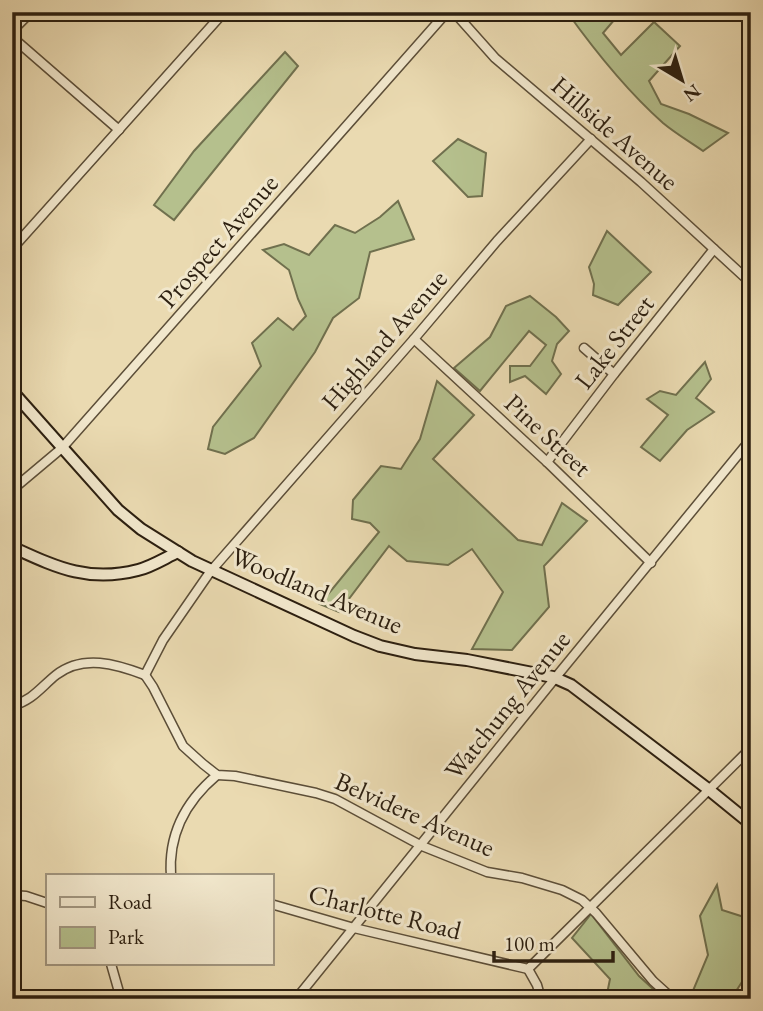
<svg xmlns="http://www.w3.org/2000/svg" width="763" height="1011" font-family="'EB Garamond',serif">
<rect width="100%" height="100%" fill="#eadab1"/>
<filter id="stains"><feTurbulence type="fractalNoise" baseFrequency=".00286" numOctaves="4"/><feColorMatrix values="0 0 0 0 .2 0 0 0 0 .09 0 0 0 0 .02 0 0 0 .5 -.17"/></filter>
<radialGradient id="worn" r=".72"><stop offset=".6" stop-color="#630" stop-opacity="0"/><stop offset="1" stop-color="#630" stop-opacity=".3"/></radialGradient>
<!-- green -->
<g fill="#b5c08d" stroke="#70704e" stroke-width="2">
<path d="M567,12H621L603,33L621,55L654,22L680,46L649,81L661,104L689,114L728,133L703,151C690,142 675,133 663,123C627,91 595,51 567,12Z"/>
<path d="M285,52L298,66L174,220L154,205L194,151Z"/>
<path d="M458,139L486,153L482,196L468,197L433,161Z"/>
<path d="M398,201L414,239L370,252L359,298L333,318L315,352L254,438L225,454L208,449L213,427L261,366L252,343L278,318L293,330L306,316L298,299L289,270L263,250L284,244L309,255L335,225L355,233L380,217Z"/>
<path d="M607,231L651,272L618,305L593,295L594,284L589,267Z"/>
<path d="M530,296L556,317L569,331L557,344L552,361L561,374L546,394L525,376L510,382V366H530L546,345L529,331L480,391L454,368L490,337L506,306Z"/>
<path d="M705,362L711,379L696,398L714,412L687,430L660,461L641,447L668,415L647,399L660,391L676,395Z"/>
<path d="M437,381L474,415L433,459L518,540L542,545L562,503L587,521L544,566L549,607L512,650L472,649L503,592L472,549L448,565L407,561L389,546L339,612L320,604L379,532L370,523L352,519L353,500L381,466L401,469L420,439Z"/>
<path d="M717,885L722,910L747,918L751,922V988L742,982L731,999H702L692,993L708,955L700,916Z"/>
<path d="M591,914L639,976L664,999H606L610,979L572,938Z"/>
</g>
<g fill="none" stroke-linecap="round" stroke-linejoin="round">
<defs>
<g id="street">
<path d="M454,12L495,58L641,182L751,283"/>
<path d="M12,31L31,12"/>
<path d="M12,37L119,130"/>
<path d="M12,249L224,12"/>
<path d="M414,339L547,462L651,563"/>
<path d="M584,348L614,374"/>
<path d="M547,462L614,374L714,249"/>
<path d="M12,490L62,448L447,12"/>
<path d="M145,675L163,640L210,572L414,339L497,241L591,139"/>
<path d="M145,675L153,687L183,746L203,764L217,775L235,776L316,793L335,799L422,846L487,872L522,878L562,890L582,900L596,913L653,981L673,999"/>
<path d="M12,706C33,700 41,687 56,675C83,654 116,664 145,675"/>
<path d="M171,876C168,835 186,801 217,775"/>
<path d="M12,895L26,896L47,903"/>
<path d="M271,904L354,928L528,969L751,748"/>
<path d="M111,964L121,999"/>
<path d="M528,969L537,985L541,999"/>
<path d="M296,999L556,677L751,439"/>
</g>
<g id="secondary">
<path d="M12,391L118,510L141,529L192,561L354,636L380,646L415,654L467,660L553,677L571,685L708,789L751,824"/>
<path d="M12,547C56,567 88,583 138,570C151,567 165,558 178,552"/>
</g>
</defs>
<!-- street casing -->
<use href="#street" stroke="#5c4e38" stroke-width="11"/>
<!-- secondary casing -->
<use href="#secondary" stroke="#2c1f10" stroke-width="14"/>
<!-- street -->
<use href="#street" stroke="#f1e7cc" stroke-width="8"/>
<!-- secondary -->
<use href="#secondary" stroke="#f1e7cc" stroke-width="10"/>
</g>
<g text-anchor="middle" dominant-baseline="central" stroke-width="6" stroke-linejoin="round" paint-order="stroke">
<!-- street labels -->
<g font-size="26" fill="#2c1f10" stroke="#f1e7cc">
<text transform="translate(615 133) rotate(41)">Hillside Avenue</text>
<text transform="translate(218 241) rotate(-49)">Prospect Avenue</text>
<text transform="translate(384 340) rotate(-49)">Highland Avenue</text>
<text transform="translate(614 342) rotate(-52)">Lake Street</text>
<text transform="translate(548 435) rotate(43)">Pine Street</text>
<text transform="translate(317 590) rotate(23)">Woodland Avenue</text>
<text transform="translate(507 705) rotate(-51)">Watchung Avenue</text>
<text transform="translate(415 814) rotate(24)">Belvidere Avenue</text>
<text transform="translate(385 912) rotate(14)">Charlotte Road</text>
</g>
</g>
<!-- margin -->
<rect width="763" height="1011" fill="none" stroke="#eadab1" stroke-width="42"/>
<rect x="14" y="14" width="735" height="983" fill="none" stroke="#2c1f10" stroke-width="3.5"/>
<rect x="21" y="21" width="721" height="969" fill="none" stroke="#2c1f10" stroke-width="2"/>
<!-- legend -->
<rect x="46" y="874" width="228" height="91" fill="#f1e7cc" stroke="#a29781" stroke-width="2"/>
<rect x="60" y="897" width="35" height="10" fill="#f1e7cc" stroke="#a29781" stroke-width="2"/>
<text x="108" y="909" font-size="21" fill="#2c1f10">Road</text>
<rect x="60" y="927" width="35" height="21" fill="#b5c08d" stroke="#a29781" stroke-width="2"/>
<text x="108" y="944" font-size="21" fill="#2c1f10">Park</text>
<!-- north arrow -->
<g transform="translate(682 80) rotate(142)" stroke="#f1e7cc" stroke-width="5" paint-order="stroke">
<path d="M0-5L12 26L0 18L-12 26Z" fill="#2c1f10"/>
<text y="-10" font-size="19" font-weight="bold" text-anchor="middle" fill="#2c1f10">N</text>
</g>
<!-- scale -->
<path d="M494 951v10h119v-10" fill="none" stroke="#2c1f10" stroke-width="3.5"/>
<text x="504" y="951" font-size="21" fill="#2c1f10" stroke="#f1e7cc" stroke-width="5" paint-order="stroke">100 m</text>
<rect width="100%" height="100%" filter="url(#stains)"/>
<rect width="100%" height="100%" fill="url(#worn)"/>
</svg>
